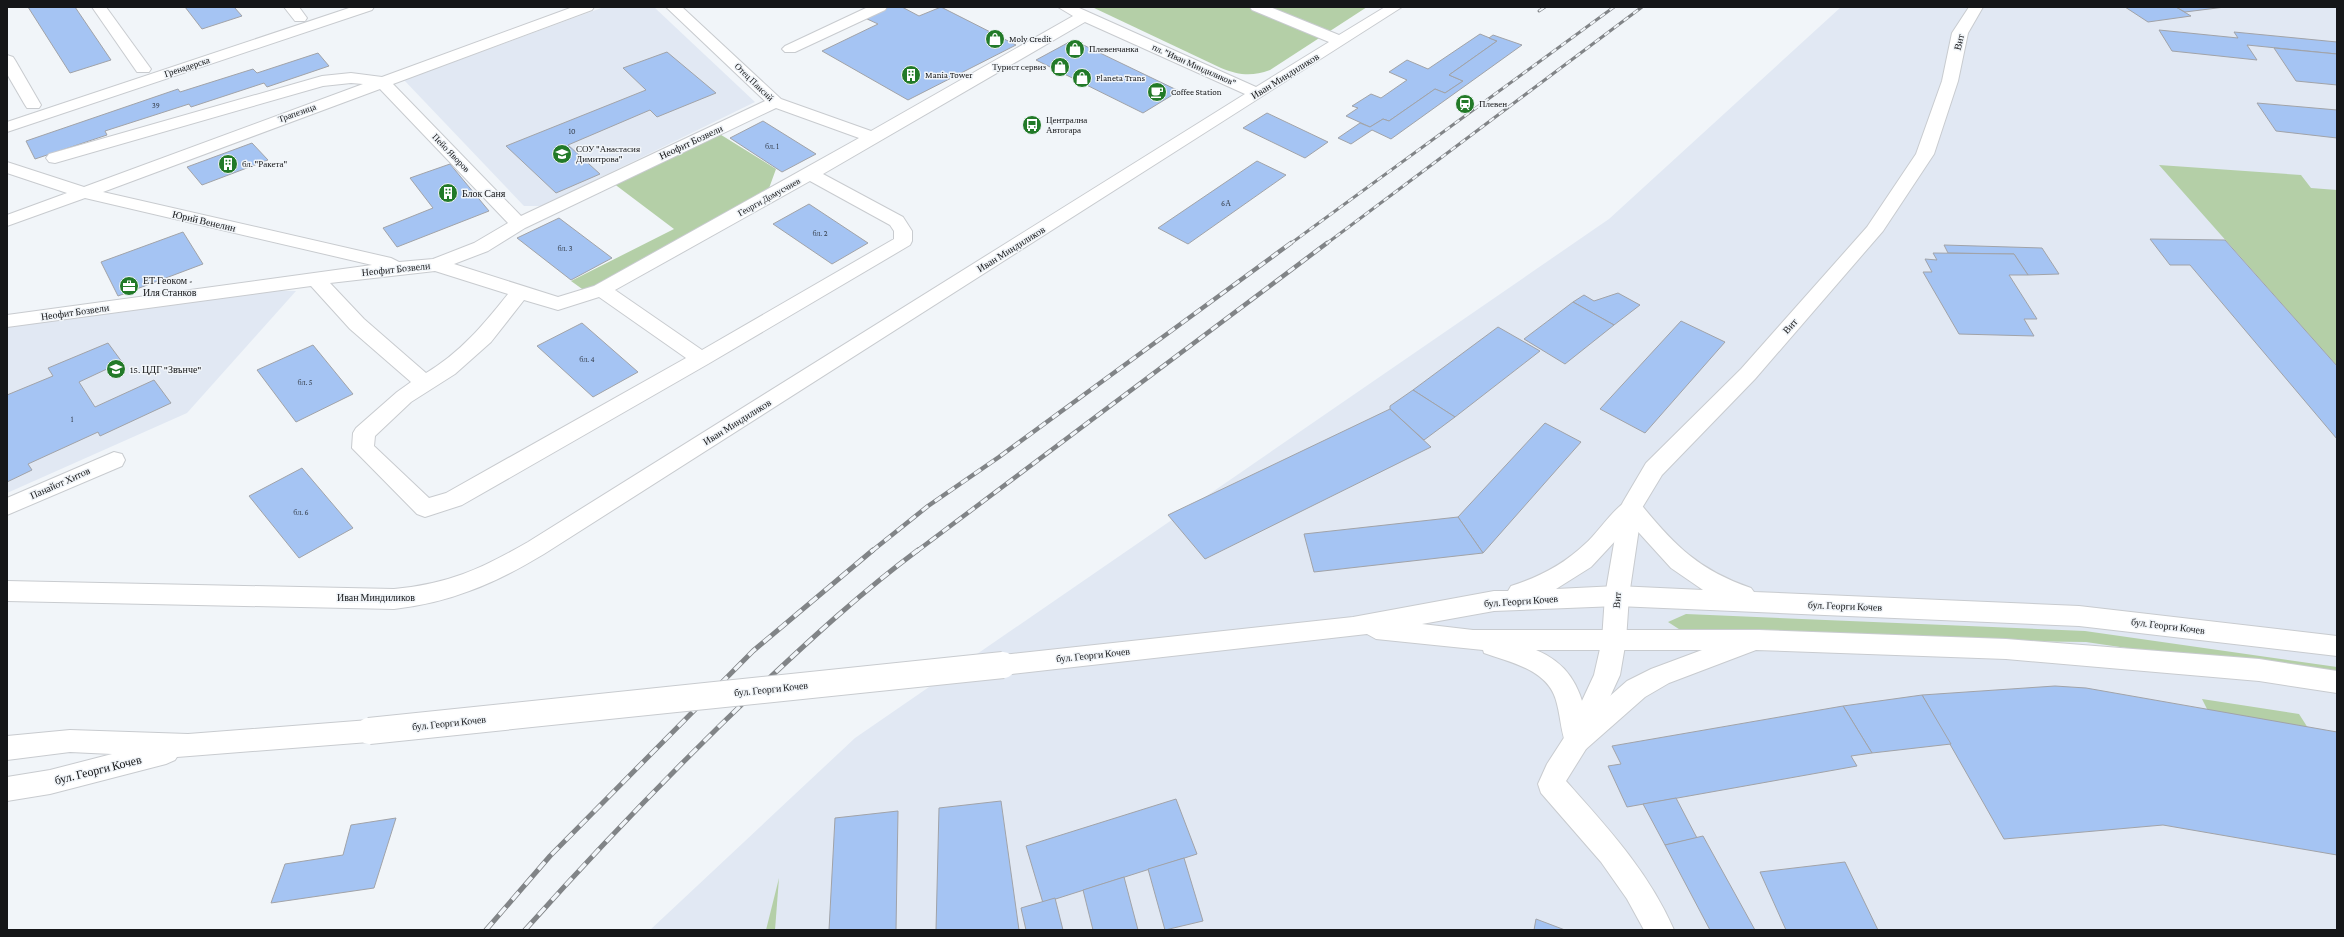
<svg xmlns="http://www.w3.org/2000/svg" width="2344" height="937" font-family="'Crimson Pro',serif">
<rect width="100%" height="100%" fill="#f1f5f9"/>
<!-- built -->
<g fill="#e1e8f3">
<path d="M604,7H654L755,102L542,206H524L404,80Z"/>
<path d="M1841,7H2337V930H650L855,738L1609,219Z"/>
<path d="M237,290L296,291L187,413L7,493V326Z"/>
</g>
<!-- green -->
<g fill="#b4cfa7">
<path d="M1092,7H1367L1270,70C1251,77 1239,75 1221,68Z"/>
<path d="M718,133L776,169L768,191L585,291L571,281L674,229L613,183Z"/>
<path d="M2159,165L2301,175L2311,188L2337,190V366Z"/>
<path d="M1686,614L2085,631L2337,667V679L2086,642L1760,637L1685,633L1668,622Z"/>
<path d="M2202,699L2299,714L2308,728L2208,711Z"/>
<path d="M779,878L775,930H766Z"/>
</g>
<!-- building -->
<g fill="#a5c4f3" stroke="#a1a3a8">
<path d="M28,7H75L111,60L70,73Z"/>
<path d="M185,7H234L242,16L202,29Z"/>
<path d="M888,7H902L919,16L941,7L1016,45L908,100L822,51L878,24L865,18Z"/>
<path d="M2125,7H2176L2191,16L2148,22Z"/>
<path d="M2176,7H2225L2185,12Z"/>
<path d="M2159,30L2238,38L2234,32L2337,42V54L2247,45L2257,60L2172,51Z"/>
<path d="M1480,34L1497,41L1449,75L1463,81L1445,93L1435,89L1389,121L1383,119L1370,127L1346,116L1358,108L1352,106L1371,94L1381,98L1407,80L1389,72L1407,60L1428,69Z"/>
<path d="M1493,35L1522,45L1391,139L1372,130L1351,144L1338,138L1360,123L1370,127L1383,119L1389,121L1435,89L1445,93L1463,81L1449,75L1497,41L1489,38Z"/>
<path d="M1073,40L1179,91L1143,113L1036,60Z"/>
<path d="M2274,48L2337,54V85L2296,81Z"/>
<path d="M667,52L716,93L657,117L650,110L568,145L600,174L556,193L506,146L646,90L623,68Z"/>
<path d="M318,53L329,66L267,87L264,83L191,107L189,104L105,131L107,135L35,159L26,141L178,89L180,92L253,69L257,73Z"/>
<path d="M2257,103L2337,110V138L2276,131Z"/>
<path d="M1267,113L1328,142L1305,158L1243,128Z"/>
<path d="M763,121L816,154L782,172L730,138Z"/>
<path d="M252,143L268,160L202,185L187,167Z"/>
<path d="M1257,161L1286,175L1188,244L1158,228Z"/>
<path d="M450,164L489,211L397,247L383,228L433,208L410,178Z"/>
<path d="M809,204L868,243L832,264L773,224Z"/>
<path d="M559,218L612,258L571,280L517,238Z"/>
<path d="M183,232L203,264L118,296L101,262Z"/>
<path d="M2150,239L2225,240L2337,366V439L2190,265H2170Z"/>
<path d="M1944,245L2042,248L2059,274L2028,275L2014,254L1948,253Z"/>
<path d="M1933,253L2014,254L2028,275H2009L2037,319H2024L2034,336L1959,334L1923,272H1932L1925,259L1937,260Z"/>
<path d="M1618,293L1640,305L1614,325L1573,302L1584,295L1594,301Z"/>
<path d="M1573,302L1614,325L1565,364L1524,339Z"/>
<path d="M1681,321L1725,342L1645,433L1600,409Z"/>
<path d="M582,323L638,372L593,397L537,346Z"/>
<path d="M1498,327L1540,351L1455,417L1413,390Z"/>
<path d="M108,343L122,362L79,382L95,407L154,380L171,403L100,436L98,432L28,464L32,470L7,482V395L53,376L48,368Z"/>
<path d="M313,345L353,394L296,422L257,370Z"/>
<path d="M1413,390L1455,417L1424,440L1390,409V406Z"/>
<path d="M1390,409L1431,447L1205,559L1168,515Z"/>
<path d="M1545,423L1581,442L1483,553L1458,517Z"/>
<path d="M302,468L353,528L299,558L249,496Z"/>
<path d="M1458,517L1483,553L1314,572L1304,534Z"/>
<path d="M2055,686L2086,688L2337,732V855L2163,825L2004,839L1922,695Z"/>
<path d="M1922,695L1951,744L1872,753L1843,706Z"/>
<path d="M1843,706L1872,753L1851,756L1857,766L1627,807L1608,766L1621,764L1612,746Z"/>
<path d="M1676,798L1697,838L1665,845L1643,804Z"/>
<path d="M1176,799L1197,854L1043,903L1026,846Z"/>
<path d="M1001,801L1019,930H936L939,808Z"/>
<path d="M898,811L896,930H829L835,818Z"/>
<path d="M396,818L374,888L271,903L285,864L343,855L351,825Z"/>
<path d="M1703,836L1755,930H1710L1665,845Z"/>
<path d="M1184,858L1203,921L1165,930L1148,869Z"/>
<path d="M1845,862L1878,930H1786L1760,872Z"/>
<path d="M1124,877L1138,930H1093L1083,890Z"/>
<path d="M1055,898L1063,930H1026L1021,908Z"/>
<path d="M1536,919L1565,930H1534Z"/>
</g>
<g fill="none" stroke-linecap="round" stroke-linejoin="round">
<defs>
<g id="minor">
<path d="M92,7H106L151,69L149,72H137Z"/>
<path d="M284,7H299L307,18L305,21H295Z"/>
<path d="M352,7H374L372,10L7,132V122Z"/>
<path d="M573,7H594L592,10L393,84L521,216L765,101L666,7H682L781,99L871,131L1073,16L1058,7H1077L1256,87L1329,42L1252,10L1250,7H1270L1339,35L1385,7H1402L544,554C496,583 450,603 394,609L7,601V581L394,589C449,584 481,569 528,542L1245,94L1085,22L823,174L903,217L912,231V241L910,245L708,364L462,505L425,517L417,514L352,448L353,433L356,428L397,392L411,382L350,329L311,286L7,327V315L372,265L85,198L7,226V215L67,193L7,173V162L84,187L363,84L351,83L323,86L55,163L49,162L46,158L49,154L322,76L351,73L382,77ZM380,89L508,223L474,243L433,259L399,262L391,258L103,192ZM776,108L859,138L594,286L558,297L454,264L488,251L525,228ZM810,181L890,225L894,231V239L702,350L615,290ZM435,271L508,294C484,324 460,353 426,373L364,319L330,283ZM599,297L686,358L446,493L429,498L374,446L375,436L411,402L455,374L491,342L524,300L558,310Z"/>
<path d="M868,7H887L885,10L795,52H785L782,49L785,46Z"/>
<path d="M1969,7H1983L1968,33L1958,81L1934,154L1883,231L1755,379L1662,475L1642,508L1629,596L1626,640L1620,675L1586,749L1566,781C1607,827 1649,872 1674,930H1644L1627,899L1601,862L1541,793L1538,784L1547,764L1567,733L1594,675L1602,640L1605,596L1620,508L1623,502L1646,463L1741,369L1867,227L1916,154L1942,81L1952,33Z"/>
<path d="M7,55L13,57L15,60L41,105L39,108H27L25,105L7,74Z"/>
<path d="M114,452L122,454L125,460L122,466L7,515V498Z"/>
</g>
<g id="major">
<path d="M1631,499L1639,502C1674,545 1698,570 1751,588L1754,592L2079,606L2337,636V656L2079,626L1617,606L1494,611L1422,624L1473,630H1759L2006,639L2259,659L2337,671V693L2259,681L2006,659L1756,650L1669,683L1645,697L1586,749L1577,752L1568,749C1561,735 1561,719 1557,704C1550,670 1512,663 1484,653L1483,650L1376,639L1367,634L1003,675L994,672L990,665L994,658L1003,655L1353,617L1494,591H1508L1511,586C1539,577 1563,565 1585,544C1599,532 1615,505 1631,499ZM1631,524L1671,568L1703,590L1617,586L1556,589L1591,567ZM1536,650H1702L1651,669L1627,681L1586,717C1580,685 1567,663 1536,650Z"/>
<path d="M369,720L378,723L382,731L378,739L369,742L177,757L175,760L166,764L50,794L7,801V777L50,770L112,754L70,752L7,760V736L70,730L188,734Z"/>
</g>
</defs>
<!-- minor casing -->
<use href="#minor" stroke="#c8cbcf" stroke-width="2"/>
<!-- major casing -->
<use href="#major" stroke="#c8cbcf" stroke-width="2"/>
<!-- minor -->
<use href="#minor" fill="#fff" fill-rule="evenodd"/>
<!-- major -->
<use href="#major" fill="#fff" fill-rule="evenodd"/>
<defs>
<g id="rail-far2">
<path d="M1539,11L1545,7"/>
<path d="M1290,244L1614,7"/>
<path d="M1326,244L1642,7"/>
</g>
<g id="rail-far1">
<path d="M872,551L928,506L999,457L1291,243"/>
<path d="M917,551L1327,243"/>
</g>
<g id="rail">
<path d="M486,930L550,856L753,651L873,550"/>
<path d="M525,930C601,845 680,763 763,684C813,637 863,591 918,550"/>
</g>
</defs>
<!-- rail-far2 casing -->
<use href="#rail-far2" stroke="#818487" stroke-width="3"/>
<!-- rail-far1 casing -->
<use href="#rail-far1" stroke="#818487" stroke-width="4.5"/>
<!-- rail casing -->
<use href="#rail" stroke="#818487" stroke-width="5"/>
<!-- rail-far2 -->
<use href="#rail-far2" stroke="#f1f5f9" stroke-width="2" stroke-dasharray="6" stroke-linecap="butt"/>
<!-- rail-far1 -->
<use href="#rail-far1" stroke="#f1f5f9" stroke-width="3" stroke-dasharray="8" stroke-linecap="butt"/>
<!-- rail -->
<use href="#rail" stroke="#f1f5f9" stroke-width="3.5" stroke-dasharray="10" stroke-linecap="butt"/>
<defs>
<path id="major-bridge" d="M369,731L1003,665"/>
</defs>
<!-- major-bridge casing -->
<use href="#major-bridge" stroke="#c8cbcf" stroke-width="28" stroke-linecap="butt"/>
<!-- major-bridge -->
<use href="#major-bridge" stroke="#fff" stroke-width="26"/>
</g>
<!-- icons -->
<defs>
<symbol id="shop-disc" viewBox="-11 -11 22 22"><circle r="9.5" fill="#227a28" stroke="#f1f5f9"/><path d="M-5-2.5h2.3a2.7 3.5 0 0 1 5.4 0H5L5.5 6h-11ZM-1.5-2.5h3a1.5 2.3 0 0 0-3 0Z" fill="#fff"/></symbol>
<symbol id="building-disc" viewBox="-11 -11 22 22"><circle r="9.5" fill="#227a28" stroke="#f1f5f9"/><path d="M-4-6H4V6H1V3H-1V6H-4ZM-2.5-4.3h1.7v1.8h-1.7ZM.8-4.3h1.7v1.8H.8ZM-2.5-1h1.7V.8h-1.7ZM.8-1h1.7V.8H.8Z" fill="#fff"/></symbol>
<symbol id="cafe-disc" viewBox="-11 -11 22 22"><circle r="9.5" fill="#227a28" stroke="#f1f5f9"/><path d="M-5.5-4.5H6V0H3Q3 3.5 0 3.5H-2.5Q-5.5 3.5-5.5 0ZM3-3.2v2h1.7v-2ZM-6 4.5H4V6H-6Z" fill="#fff"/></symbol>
<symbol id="station-disc" viewBox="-11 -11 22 22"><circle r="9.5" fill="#227a28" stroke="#f1f5f9"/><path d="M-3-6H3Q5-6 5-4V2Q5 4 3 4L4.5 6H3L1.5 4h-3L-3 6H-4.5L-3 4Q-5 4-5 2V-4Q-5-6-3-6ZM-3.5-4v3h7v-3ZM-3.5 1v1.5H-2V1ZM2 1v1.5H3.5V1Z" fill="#fff"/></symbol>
<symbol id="bus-disc" viewBox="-11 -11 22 22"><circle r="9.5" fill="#227a28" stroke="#f1f5f9"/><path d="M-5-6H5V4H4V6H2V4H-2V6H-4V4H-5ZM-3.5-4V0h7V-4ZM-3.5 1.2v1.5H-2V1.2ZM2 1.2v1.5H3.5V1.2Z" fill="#fff"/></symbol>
<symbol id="school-disc" viewBox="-11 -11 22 22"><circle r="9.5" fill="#227a28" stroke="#f1f5f9"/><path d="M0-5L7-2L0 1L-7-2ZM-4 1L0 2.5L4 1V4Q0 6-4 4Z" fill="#fff"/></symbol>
<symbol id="office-disc" viewBox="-11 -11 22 22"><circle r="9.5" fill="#227a28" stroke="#f1f5f9"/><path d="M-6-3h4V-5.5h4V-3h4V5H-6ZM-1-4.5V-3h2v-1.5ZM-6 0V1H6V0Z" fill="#fff"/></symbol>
</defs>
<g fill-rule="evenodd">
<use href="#shop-disc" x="984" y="28" width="22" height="22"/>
<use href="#shop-disc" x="1064" y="38" width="22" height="22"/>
<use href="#shop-disc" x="1049" y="56" width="22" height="22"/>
<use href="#building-disc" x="900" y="64" width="22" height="22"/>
<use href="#shop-disc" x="1071" y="67" width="22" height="22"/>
<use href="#cafe-disc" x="1146" y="81" width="22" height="22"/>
<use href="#station-disc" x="1454" y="93" width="22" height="22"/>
<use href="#bus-disc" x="1021" y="114" width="22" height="22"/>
<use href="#school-disc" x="551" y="143" width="22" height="22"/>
<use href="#building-disc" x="217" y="153" width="22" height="22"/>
<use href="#building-disc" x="437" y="182" width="22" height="22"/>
<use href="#office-disc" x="118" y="275" width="22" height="22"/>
<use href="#school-disc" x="105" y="358" width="22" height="22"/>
</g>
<g text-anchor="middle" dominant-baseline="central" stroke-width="3" stroke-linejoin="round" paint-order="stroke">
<!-- number labels -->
<g font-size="8" fill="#39424f">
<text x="156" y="105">39</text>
<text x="572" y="131">10</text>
<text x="772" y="146">бл. 1</text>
<text x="1226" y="203">6А</text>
<text x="820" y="233">бл. 2</text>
<text x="565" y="248">бл. 3</text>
<text x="587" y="359">бл. 4</text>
<text x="305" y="382">бл. 5</text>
<text x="72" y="419">1</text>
<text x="301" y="512">бл. 6</text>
</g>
<!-- far-poi labels -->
<g font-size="9" fill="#151618" stroke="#f1f5f9" text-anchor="start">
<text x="1009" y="39">Moly Credit</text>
<text x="1089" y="49">Плевенчанка</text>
<text x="1046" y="67" text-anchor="end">Турист сервиз</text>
<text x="925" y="75">Mania Tower</text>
<text x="1096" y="78">Planeta Trans</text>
<text x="1171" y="92">Coffee Station</text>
<text x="1479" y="104">Плевен</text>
<text x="1046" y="120">Централна<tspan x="1046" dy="10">Автогара</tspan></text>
<text x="576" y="149">СОУ "Анастасия<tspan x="576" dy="10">Димитрова"</tspan></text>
<text x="242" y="164">бл. "Ракета"</text>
</g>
<!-- far-street labels -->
<g font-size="9" fill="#151618" stroke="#f1f5f9">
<text transform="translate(1194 65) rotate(24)">пл. "Иван Миндиликов"</text>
<text transform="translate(187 67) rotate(-18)">Гренадерска</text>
<text transform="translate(754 82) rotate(44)">Отец Паисий</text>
<text transform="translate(297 113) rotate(-20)">Трапезица</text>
<text transform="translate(451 153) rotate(46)">Пейо Яворов</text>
<text transform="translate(769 197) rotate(-29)">Георги Домусчиев</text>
</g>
<!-- street labels -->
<g font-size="10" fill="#151618" stroke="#f1f5f9">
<text transform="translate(1959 42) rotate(-76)">Вит</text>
<text transform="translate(1285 76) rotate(-32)">Иван Миндиликов</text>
<text transform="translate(691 142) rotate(-25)">Неофит Бозвели</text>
<text transform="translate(204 221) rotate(13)">Юрий Венелин</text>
<text transform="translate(1011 249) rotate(-32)">Иван Миндиликов</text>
<text transform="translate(396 269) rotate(-6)">Неофит Бозвели</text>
<text transform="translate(75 312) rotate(-8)">Неофит Бозвели</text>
<text transform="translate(1790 326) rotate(-49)">Вит</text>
<text transform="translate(737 422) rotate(-32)">Иван Миндиликов</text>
<text transform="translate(60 483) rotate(-24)">Панайот Хитов</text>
<text x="376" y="597">Иван Миндиликов</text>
<text transform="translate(1617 600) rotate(-85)">Вит</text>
<text transform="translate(1521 601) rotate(-4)">бул. Георги Кочев</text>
<text transform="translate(1845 606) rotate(2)">бул. Георги Кочев</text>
<text transform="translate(2168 626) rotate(7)">бул. Георги Кочев</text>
<text transform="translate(1093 655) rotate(-6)">бул. Георги Кочев</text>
<text transform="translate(771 689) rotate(-6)">бул. Георги Кочев</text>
<text transform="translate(449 723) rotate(-6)">бул. Георги Кочев</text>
</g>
<!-- poi labels -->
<g font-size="10" fill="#151618" stroke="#f1f5f9" text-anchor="start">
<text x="462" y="193">Блок Саня</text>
<text x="143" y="280">ЕТ Геоком -<tspan x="143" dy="12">Иля Станков</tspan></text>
<text x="130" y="369">15. ЦДГ "Звънче"</text>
</g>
<!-- near-street labels -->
<g font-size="12" fill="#151618" stroke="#f1f5f9">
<text transform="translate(98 770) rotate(-14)">бул. Георги Кочев</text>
</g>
</g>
<!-- border -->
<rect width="2344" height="937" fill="none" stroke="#151618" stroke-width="16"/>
</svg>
